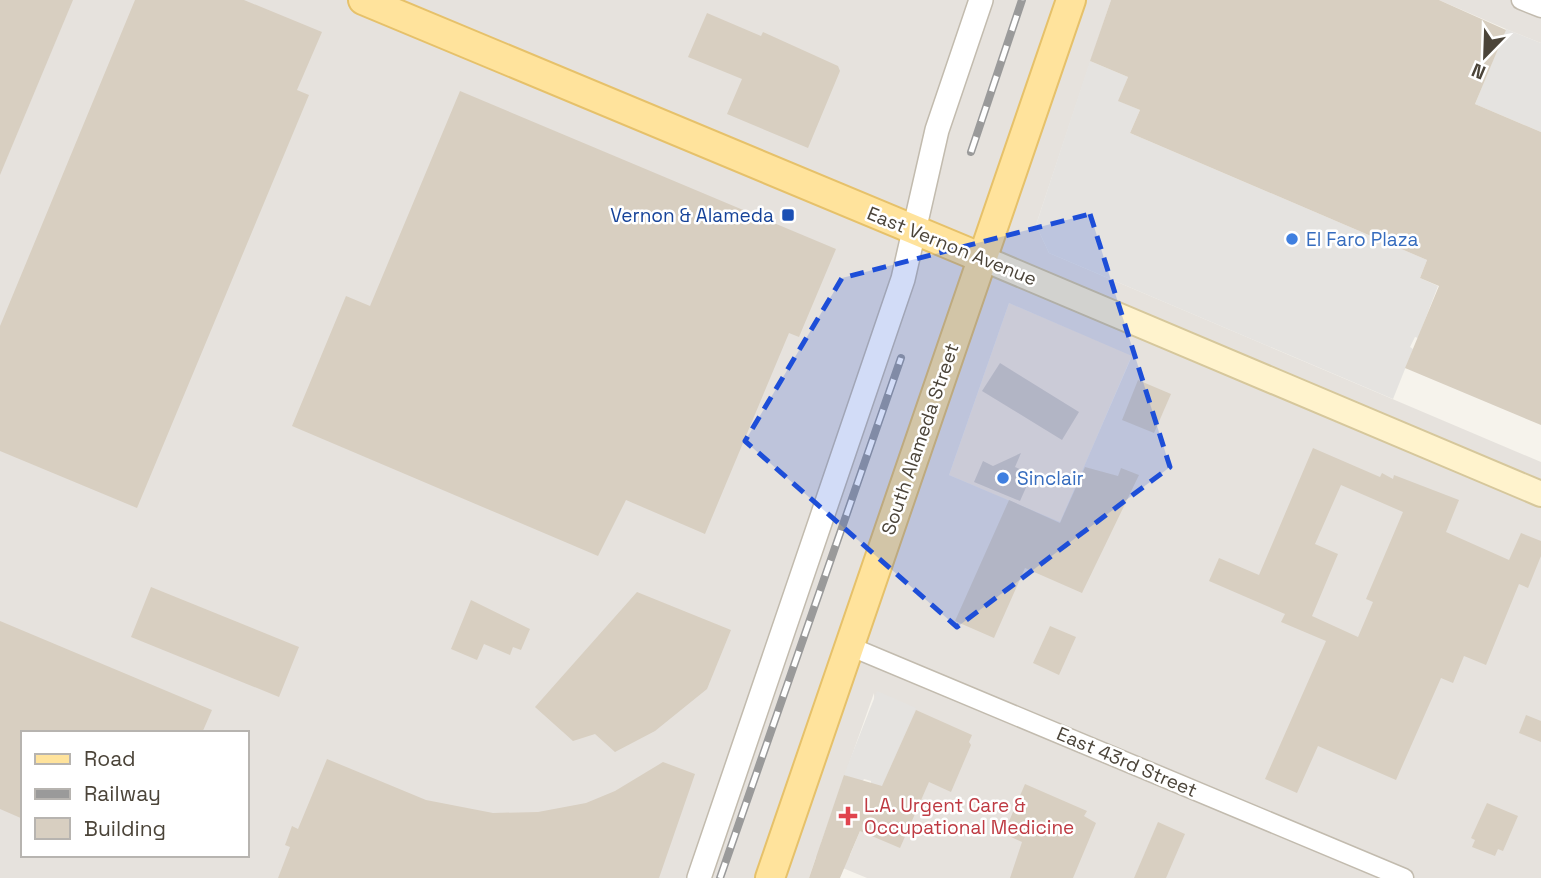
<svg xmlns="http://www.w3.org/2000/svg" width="1541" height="878" font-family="'Space Grotesk',sans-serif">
<rect width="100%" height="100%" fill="#f6f3ec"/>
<!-- commercial -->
<path fill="#f7ead8" d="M1009,303L1132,355L1060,523L949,475Z"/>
<!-- industrial -->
<g fill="#e6e2dd" fill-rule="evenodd">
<path d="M0,0H1111L1036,225L1049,253L1541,462V878H867L816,857L809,878H0ZM1009,303L1132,356L1060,522L949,475ZM874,693L878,788L850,855L821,843ZM23,733H247V855H23Z"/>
<path d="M1439,0H1541V43L1506,29Z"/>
</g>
<!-- parking -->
<g fill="#e5e3e0">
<path d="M1506,29L1541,43V132L1475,104Z"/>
<path d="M1090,61L1128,77L1119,101L1140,110L1130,133L1427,260L1420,278L1438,286L1418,338L1415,337L1410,347L1413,349L1393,399L1049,253L1036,225Z"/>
<path d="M877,691L916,708L881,789L871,785V781L864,779L862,782L844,775Z"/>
</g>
<!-- building -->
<g fill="#d8cfc1" fill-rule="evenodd">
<path d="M0,0H73L0,175Z"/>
<path d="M135,0H244L322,32L297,90L309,95L137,508L0,451V326Z"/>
<path d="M1111,0H1439L1506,30L1475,104L1541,132V425L1405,368L1439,286L1420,278L1427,260L1130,133L1140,110L1118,101L1128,77L1090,61Z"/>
<path d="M707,13L761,36L763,32L838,66L840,71L808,148L727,114L742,79L688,57Z"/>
<path d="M460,91L836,249L799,337L789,333L705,534L626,500L598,556L292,426L346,296L370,306Z"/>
<path d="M1000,363L1079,412L1062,440L982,391Z"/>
<path d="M1138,380L1171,394L1154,433L1122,420Z"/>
<path d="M1313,448L1380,477L1382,473L1393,479L1394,475L1459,500L1446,532L1509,560L1521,533L1541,541V556L1528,588L1519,584L1486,665L1464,656L1453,683L1441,678L1396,780L1318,746L1297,793L1265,779L1326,641L1281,622L1285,614L1209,581L1219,558L1259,575ZM1341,485L1403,512L1366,599L1373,602L1358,637L1312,616L1338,554L1315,544Z"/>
<path d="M1021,453L1015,467L1032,474L1020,501L974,482L983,461L993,466Z"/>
<path d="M1085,467L1118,476L1121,468L1139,475L1082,593L1025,568L994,638L955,621L1009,500L1060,523Z"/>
<path d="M151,587L299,647L279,697L131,637Z"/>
<path d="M637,592L731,630L707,689L655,731L615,752L595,734L573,741L535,707Z"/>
<path d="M471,600L530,629L521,650L513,647L510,655L484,644L477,660L451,649Z"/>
<path d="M0,621L212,710L202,733H23V819L0,809Z"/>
<path d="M1050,626L1076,637L1059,675L1033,663Z"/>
<path d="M916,710L972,735L969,742L971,745L951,792L929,782L900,848L860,831L840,878H809L844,775L882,786Z"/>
<path d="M1526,715L1541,721V742L1519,733Z"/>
<path d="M327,759L426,800L493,813L538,812L586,803L615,791L663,762L695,774L659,878H278L290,847L285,845L292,826L298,829Z"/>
<path d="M1025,784L1087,811L1084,816L1096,823L1073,878H1010L1022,842L1011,837L1014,829L1007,826Z"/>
<path d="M1487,803L1518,816L1503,851L1498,849L1495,856L1472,847L1475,840L1471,838Z"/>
<path d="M1158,822L1185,834L1166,878H1134Z"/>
</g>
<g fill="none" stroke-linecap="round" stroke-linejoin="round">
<defs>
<g id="minor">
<path d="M1521,0L1541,8"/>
<path d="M849,646L1404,878"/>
</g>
<path id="tertiary" d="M699,878L903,279L937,130L981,0"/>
<path id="secondary" d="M982,258L1541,494"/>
<g id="primary">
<path d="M363,0L982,258"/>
<path d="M770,878L1071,0"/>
</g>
</defs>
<!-- minor casing -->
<use href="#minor" stroke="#c2bbae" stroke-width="21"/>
<!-- tertiary casing -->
<use href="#tertiary" stroke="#c2bbae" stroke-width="26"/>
<!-- secondary casing -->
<use href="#secondary" stroke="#d6c79b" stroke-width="28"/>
<!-- primary casing -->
<use href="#primary" stroke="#e6c16a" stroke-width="32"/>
<!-- minor -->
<use href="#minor" stroke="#fff" stroke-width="18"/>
<!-- tertiary -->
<use href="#tertiary" stroke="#fff" stroke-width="23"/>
<!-- secondary -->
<use href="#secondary" stroke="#fff3cd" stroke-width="24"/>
<!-- primary -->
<use href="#primary" stroke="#ffe39c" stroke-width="28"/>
<defs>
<g id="rail">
<path d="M971,152L1022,0"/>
<path d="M720,878L901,358"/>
</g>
</defs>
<!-- rail casing -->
<use href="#rail" stroke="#9a9a9a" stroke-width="8"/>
<!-- rail -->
<use href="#rail" stroke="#fff" stroke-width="5" stroke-dasharray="16" stroke-linecap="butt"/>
</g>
<!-- marked area -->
<path fill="#1d4ed8" fill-opacity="0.2" stroke="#1d4ed8" stroke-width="5" stroke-dasharray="14 9" stroke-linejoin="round" d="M1090,214L1170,467L957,627L745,441L842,278Z"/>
<!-- markers -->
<rect fill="#1a4fb4" stroke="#fff" stroke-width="2.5" x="781" y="208" width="14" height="14" rx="3.5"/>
<g fill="#3f7fe0" stroke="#fff" stroke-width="2.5">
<circle cx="1292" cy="239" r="7"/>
<circle cx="1003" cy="478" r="7"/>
</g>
<path fill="#e0444e" stroke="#fff" stroke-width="2.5" d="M844.5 805.5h7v7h7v7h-7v7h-7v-7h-7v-7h7z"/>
<g text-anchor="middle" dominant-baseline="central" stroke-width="5" stroke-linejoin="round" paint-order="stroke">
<!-- transit labels -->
<g font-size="19" fill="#164399" stroke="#fff" text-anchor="end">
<text x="774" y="215">Vernon &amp; Alameda</text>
</g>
<!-- shop labels -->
<g font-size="19" fill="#366cbe" stroke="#fff" text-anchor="start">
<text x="1306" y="239">El Faro Plaza</text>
<text x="1017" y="478">Sinclair</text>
</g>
<!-- street labels -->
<g font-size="19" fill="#4b4439" stroke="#fff">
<text transform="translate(952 246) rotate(22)">East Vernon Avenue</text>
<text transform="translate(920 439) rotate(-71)">South Alameda Street</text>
<text transform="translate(1127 762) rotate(23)">East 43rd Street</text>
</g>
<!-- health labels -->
<g font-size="19" fill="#be3a42" stroke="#fff" text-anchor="start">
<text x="864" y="805">L.A. Urgent Care &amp;<tspan x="864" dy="22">Occupational Medicine</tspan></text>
</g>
</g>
<!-- legend -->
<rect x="21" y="731" width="228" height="126" fill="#ffffff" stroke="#b7b4b0" stroke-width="2"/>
<rect x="35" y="754" width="35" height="10" fill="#ffe39c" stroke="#b7b4b0" stroke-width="2"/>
<text x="84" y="766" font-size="21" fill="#4b4439">Road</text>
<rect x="35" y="789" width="35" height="10" fill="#9a9a9a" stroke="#b7b4b0" stroke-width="2"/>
<text x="84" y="801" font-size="21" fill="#4b4439">Railway</text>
<rect x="35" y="818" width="35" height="21" fill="#d8cfc1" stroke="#b7b4b0" stroke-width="2"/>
<text x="84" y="836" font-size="21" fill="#4b4439">Building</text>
<!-- north arrow -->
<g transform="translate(1485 56) rotate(203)" stroke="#ffffff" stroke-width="5" paint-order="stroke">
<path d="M0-5L12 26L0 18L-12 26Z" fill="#4b4439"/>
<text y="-10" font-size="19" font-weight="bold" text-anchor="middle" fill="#4b4439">N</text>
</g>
</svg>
